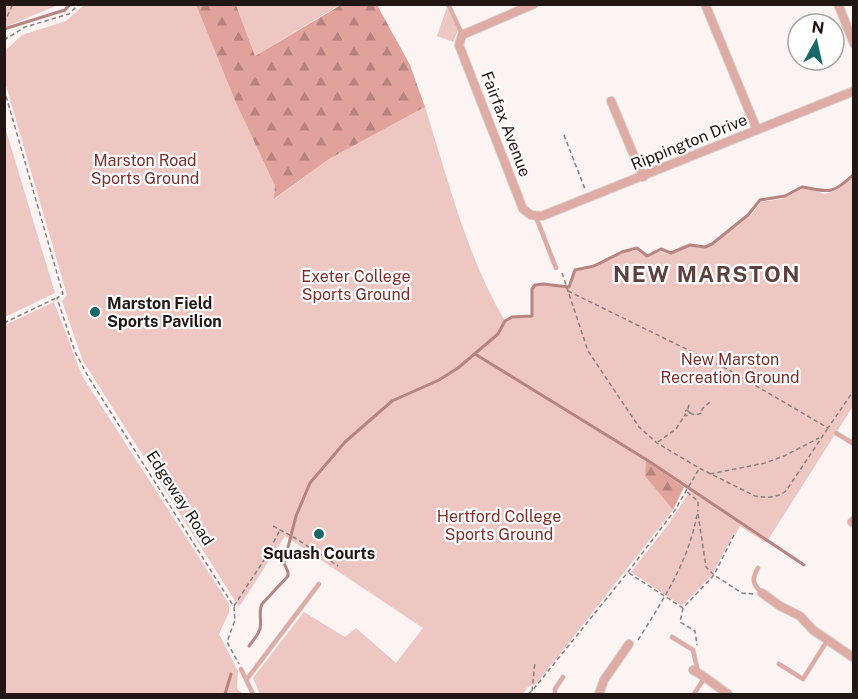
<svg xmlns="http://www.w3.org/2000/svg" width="858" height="699" font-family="'Public Sans',sans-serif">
<defs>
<pattern id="forest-firs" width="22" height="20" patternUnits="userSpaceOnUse" patternTransform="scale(1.5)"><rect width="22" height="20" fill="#e1a29c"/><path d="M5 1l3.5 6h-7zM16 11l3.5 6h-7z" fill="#b6837e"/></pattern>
</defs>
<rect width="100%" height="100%" fill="#fbf4f3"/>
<!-- green -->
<g fill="#eec6c2">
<path d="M5,4H58V5L5,27Z"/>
<path d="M341,4L255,56L236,5Z"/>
<path d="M84,5H196L236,103L275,186V199L329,159L425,107C448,179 466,255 505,321L512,317L532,316V289L535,285L543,284L569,287L572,283L575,270L588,269L622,252L631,251H637L648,257L657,251L670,254L688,246L710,247L753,213L761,202L782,199L802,189L808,188L824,194L835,191L853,176V406L766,543L740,526L736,534L734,533L712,575L682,606L631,572L667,526L690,491L647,461L645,476L673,510L537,683L528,687L523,694H260L253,678L304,612L345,637L356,628L396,663L423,628L285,536L239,607L83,361L62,301L67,295L5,82V51L22,35L66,21Z"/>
<path d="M447,7L458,30L453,42L437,36Z"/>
<path d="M4,124L55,293L5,317H4Z"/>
<path d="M54,302L82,376L229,604V612L219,634L238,671L237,689L243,694H5V325Z"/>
</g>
<!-- forest -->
<g fill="url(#forest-firs)">
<path d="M196,5H236L255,56L341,5H377L410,65L425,107L329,159L274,199L275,186L236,103Z"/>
<path d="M646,461L684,487L673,510L645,476Z"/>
</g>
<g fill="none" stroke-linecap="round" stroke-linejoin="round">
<!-- stream -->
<g stroke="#b68580" stroke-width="3">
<path d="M4,29L65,10L70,4"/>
<path d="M475,354L647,460L804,565"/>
<path d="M249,646C253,641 258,635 260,629C262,620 258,612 262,604L288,576V572L284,563L296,516L310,483L345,442L392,401L439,380L458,368L498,334L505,321L512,317L532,316V289L535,285L543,284L569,287L575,270L594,266L622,252L637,248L647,256L661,249L671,253L690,245L705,247L712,244L748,215L760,200L785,196L802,187C830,192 832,195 854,174"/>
<path d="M225,694L231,674"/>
</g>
<defs>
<g id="service">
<path d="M448,4L462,34"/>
<path d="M536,217L556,268"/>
<path d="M836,433L854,444"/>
<path d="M758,568C752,578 752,585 762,592"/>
<path d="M672,637L693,650L698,672"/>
<path d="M779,664L803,679L827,641"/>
<path d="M241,669L253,694"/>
<path d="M247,679L319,584"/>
<path d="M555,694V689L563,677"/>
<path d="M694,694L705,677"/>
</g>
<g id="minor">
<path d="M534,4L462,35L459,45L523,209L531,215L542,216L854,91"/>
<path d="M705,4L757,130"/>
<path d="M838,4L854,44"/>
<path d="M611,101L643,177"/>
<path d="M852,522L854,520"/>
<path d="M762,593L780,606L800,616L813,630L854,658"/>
<path d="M693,670C706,677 716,686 728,694"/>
<path d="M599,694L604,680L629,644"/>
</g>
</defs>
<!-- service casing -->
<use href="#service" stroke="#d8d0cf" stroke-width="5"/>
<!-- minor casing -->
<use href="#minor" stroke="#d8d0cf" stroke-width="10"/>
<!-- path -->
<g stroke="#8b8280" stroke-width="1.5" stroke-dasharray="4.5 3" stroke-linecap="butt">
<path d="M4,5L6,4"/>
<path d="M4,23L13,4"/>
<path d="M4,30L7,38"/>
<path d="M4,40L25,27L69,14L79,4"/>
<path d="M4,89L63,294L57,298L75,352L89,378L234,607L235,620L227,642L239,664"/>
<path d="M564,135L585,189"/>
<path d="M562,273L588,351L639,427L657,443L699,468L755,496C767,498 777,498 786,491L828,428L830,430"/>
<path d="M568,291L729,370L828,428L854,390"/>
<path d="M4,323L56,298"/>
<path d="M688,409L689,404"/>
<path d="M687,410L690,413L686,416L684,412Z"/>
<path d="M690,413L695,415L702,413V409L710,402"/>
<path d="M658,442L676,429L685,415"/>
<path d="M710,474L765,463L784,456L819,438"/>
<path d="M687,492L698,501V509"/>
<path d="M698,514L706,567L714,575L742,593L753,594"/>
<path d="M273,526L295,538L338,566"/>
<path d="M629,573L683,608L714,575L735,533"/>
<path d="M234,606L264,560L280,530"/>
<path d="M683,608L680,622L695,631L697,645"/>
<path d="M638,640C665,597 689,561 698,510"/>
<path d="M532,691L535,662"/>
<path d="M528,694L532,691L628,572L675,510L699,469"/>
</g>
<!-- service -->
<use href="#service" stroke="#deaba5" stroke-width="4"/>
<!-- minor -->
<use href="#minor" stroke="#deaba5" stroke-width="8"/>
</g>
<!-- markers -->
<g fill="#1b6868" stroke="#fff" stroke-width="2">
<circle cx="95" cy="312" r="6"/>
<circle cx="319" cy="534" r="6"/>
</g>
<g text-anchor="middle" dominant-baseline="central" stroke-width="4.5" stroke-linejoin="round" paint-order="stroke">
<!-- street labels -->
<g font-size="16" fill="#211614" stroke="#fff">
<text transform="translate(506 124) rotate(69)">Fairfax Avenue</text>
<text transform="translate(689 142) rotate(-22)">Rippington Drive</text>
<text transform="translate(180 498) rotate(57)">Edgeway Road</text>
</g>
<!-- park labels -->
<g font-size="16" fill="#7b302c" stroke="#fff">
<text x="145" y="160">Marston Road<tspan x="145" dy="18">Sports Ground</tspan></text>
<text x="356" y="276">Exeter College<tspan x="356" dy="18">Sports Ground</tspan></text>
<text x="730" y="359">New Marston<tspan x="730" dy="18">Recreation Ground</tspan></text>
<text x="499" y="516">Hertford College<tspan x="499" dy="18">Sports Ground</tspan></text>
</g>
<!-- poi labels -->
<g font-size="16" font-weight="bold" fill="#211614" stroke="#fff" text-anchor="start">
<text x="107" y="303">Marston Field<tspan x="107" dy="18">Sports Pavilion</tspan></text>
<text x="319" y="553" text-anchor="middle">Squash Courts</text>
</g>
<!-- district labels -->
<g font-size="22" font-weight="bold" letter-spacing="1.5" fill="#5b403d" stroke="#fff">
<text x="707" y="274">NEW MARSTON</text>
</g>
</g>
<!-- border -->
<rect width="858" height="699" fill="none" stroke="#211614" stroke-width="12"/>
<!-- north arrow -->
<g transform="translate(816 42) rotate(8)"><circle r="28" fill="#ffffff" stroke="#a6a2a1" stroke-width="1.5"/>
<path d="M0-4.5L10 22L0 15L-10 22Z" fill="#1b6868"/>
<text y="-9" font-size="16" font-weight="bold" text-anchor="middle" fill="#211614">N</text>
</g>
</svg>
